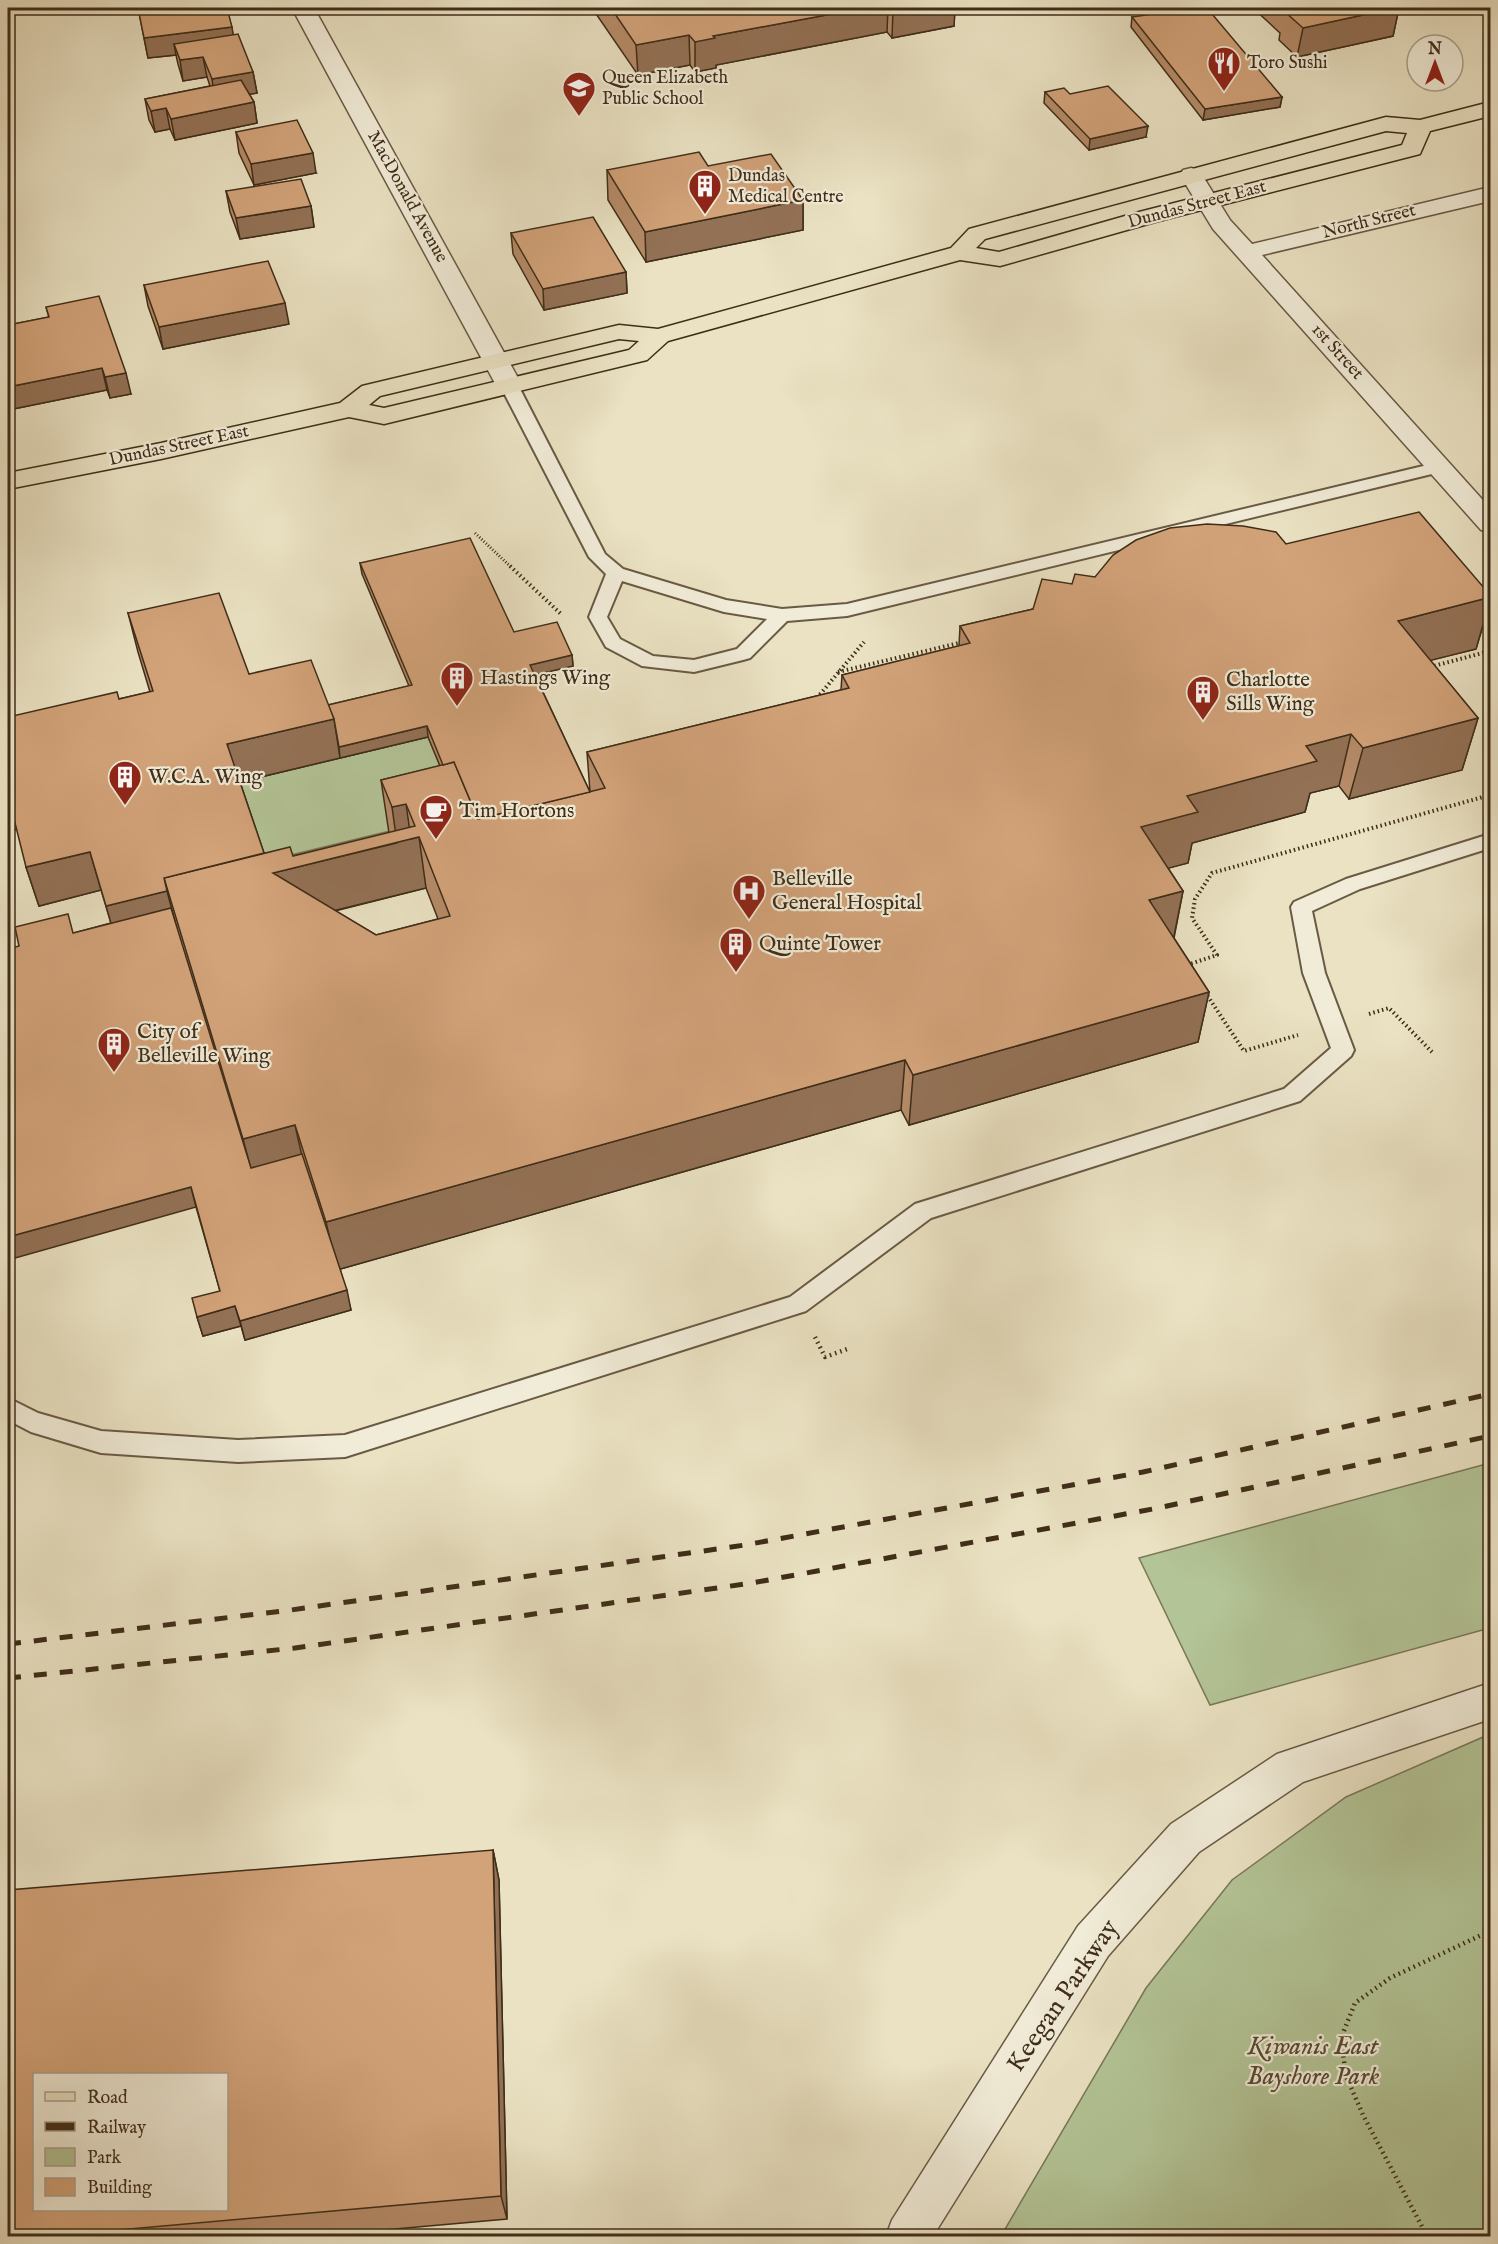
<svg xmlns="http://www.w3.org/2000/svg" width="1498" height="2244" font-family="'IM FELL English',serif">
<rect width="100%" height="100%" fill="#eae2c3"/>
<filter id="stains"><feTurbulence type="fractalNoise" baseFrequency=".00333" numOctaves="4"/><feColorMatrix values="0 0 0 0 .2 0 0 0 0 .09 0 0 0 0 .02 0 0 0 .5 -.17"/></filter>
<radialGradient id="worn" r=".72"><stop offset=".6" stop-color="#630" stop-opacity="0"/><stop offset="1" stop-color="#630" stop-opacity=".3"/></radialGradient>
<!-- green -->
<g fill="#b3c496" stroke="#797858" stroke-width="1.5">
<path d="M428,737L460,814L262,862L235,783Z"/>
<path d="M1490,1463V1628L1210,1705L1139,1558Z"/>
<path d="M1490,1734V2236H1001L1146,1988L1232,1880L1346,1797Z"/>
</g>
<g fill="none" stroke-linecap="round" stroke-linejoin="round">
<defs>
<g id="service">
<path d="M510,382L516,383L519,387L605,554L623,569L726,600L782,609L847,604L1440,462L1446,463L1449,467L1446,471L1440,472L847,616L787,621L750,658L743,660L694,672L642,666L606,647L589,617L606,574L589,557L501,387L504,383ZM622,581L724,612L767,619L737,649L694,660L653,656L620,639L607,617Z"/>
<path d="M1490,834V848L1360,889L1312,911L1325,973L1354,1050L1351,1056L1300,1101L931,1218L806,1311L345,1457L238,1462L101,1453L31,1432L8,1420V1398L38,1413L101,1431L238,1440L345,1435L790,1297L915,1204L1284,1089L1331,1048L1303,973L1291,907L1294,902L1346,879Z"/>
</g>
<g id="minor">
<path d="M1191,168L1199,170L1230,220L1252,244L1490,187V201L1262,255L1490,508V532L1481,530L1213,229L1180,175L1183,170Z"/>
<path d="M1490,1683V1719L1303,1782L1199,1852L1108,1956L933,2236H886L892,2220L1078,1926L1171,1824L1277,1754Z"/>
</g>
<path id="tertiary" d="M292,8H314L523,387L519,392L510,395L501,392L497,387Z"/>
<path id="primary" d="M1490,102V116L1430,131L1420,154L1155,222L1000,266L960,260L668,341L647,360L384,424L349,417L161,459L8,489V473L161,443L340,403L362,386L619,325L658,329L951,248L969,229L1386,117L1420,120ZM1386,131L1407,133L1402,145L1139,212L999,252L976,248L985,239ZM619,339L639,341L629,350L384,408L369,405L380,396Z"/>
</defs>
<!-- service casing -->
<use href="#service" stroke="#6a5a44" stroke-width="4"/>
<!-- minor casing -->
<use href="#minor" stroke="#6a5a44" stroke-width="3"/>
<!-- tertiary casing -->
<use href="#tertiary" stroke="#6a5a44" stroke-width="3"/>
<!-- primary casing -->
<use href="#primary" stroke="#3f2d19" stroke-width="3"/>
<!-- path-far2 -->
<path stroke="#3f2d19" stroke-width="3" stroke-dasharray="1 2" stroke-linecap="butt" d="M475,533L512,568"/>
<!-- path-far1 -->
<g stroke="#3f2d19" stroke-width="4" stroke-dasharray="1.5 3" stroke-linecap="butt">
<path d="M510,566L562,615"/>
<path d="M1430,667L1490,651"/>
<path d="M838,672L963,642"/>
<path d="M817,698L864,642"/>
<path d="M1187,965L1217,955L1192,918L1195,899L1212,873L1490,795"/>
<path d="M1205,992L1244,1051L1298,1035"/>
<path d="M1369,1014L1389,1008L1432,1052"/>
</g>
<!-- path -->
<g stroke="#3f2d19" stroke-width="4.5" stroke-dasharray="1.5 4" stroke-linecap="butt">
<path d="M815,1337L825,1357L850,1348"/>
<path d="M1427,2236L1363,2115L1346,2076L1341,2038L1355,2003L1390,1978L1490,1931"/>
</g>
<!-- service -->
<use href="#service" fill="#f1ecd8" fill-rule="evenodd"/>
<!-- minor -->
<use href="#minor" fill="#f1ecd8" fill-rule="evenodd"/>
<!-- tertiary -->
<use href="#tertiary" fill="#f1ecd8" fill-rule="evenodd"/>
<!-- primary -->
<use href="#primary" fill="#eae2c3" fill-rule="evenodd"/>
<!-- rail -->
<g stroke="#3f2d19" stroke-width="5" stroke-dasharray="13 13" stroke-linecap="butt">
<path d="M8,1644L291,1610L745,1545L1143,1472L1490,1394"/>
<path d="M8,1678L295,1648L752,1583L1158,1508L1490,1436"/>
</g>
</g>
<!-- wall -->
<g fill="#b58b68" stroke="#3f2d19" stroke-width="1.5" fill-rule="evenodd">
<path d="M140,8H227L233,34L253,72L257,93L249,94L254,102L257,123L175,140L170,129L155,132L149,120L145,99L210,86L207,77L183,81L178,64L176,55L148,58L139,13H142Z"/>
<path d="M592,8H955L954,26L892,38L887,32L716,65V68L695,72L690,65L638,75Z"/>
<path d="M1253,8H1399L1393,36L1297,57L1279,40L1280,33Z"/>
<path d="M1132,17L1282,97L1280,107L1203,120L1131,27Z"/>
<path d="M1045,92L1070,94L1146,137L1089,150L1044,103Z"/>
<path d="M236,132L316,173L254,185L239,153Z"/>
<path d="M708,166L803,200V230L646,262L608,200L607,170Z"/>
<path d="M226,191L311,206L314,227L240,239L230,212Z"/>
<path d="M511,233L626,272L627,293L544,310L513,254Z"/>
<path d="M144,285L289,324L163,349L148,306Z"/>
<path d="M46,307L131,394L110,398L107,390L8,410V325L49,317Z"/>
<path d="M1286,544L1491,596V600L1476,649L1430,660L1478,718L1462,770L1349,799L1339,786L1310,793L1305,812L1192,843L1188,863L1168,868L1183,891L1174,938L1209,992L1198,1042L909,1125L901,1110L340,1269L351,1310L245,1340L241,1326L203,1336L197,1317L220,1291L196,1207L74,933L111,923L101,890L39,906L26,867L119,699L150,692L138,652L128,613L249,674L328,705L409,686L362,574L360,563L514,632L572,655L573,666L535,675L590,792L587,752L841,690L842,675L959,646L960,626L1033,609L1072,584L1095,577ZM428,737L440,766L381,780L389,833L293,856L264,853L240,782ZM426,888L438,919L376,935L335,911Z"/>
<path d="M493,1850L499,1880L507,2219L316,2236H8Z"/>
</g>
<!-- shaded-wall -->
<g fill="#937155" stroke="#3f2d19" stroke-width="1.5">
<path d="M143,8H224L146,23Z"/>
<path d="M864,8H888L887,32L716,65V68L695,72V42L713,36Z"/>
<path d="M899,8H955L954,26L892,38L893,9Z"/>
<path d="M1395,8H1399L1393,36L1297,57L1303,28Z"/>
<path d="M232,27L235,47L174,44L176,55L148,58L144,38Z"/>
<path d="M689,35L690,65L638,75L636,45Z"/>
<path d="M203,57L207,77L183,81L180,60Z"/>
<path d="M253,72L257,93L215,100L212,79Z"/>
<path d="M1282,97L1280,107L1203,120L1205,109Z"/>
<path d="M254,102L257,123L175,140L171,119Z"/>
<path d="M166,108L170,129L155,132L151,111Z"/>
<path d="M1148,126L1146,137L1089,150L1090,139Z"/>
<path d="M313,153L316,173L254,185L251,164Z"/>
<path d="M803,200V230L646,262L645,232Z"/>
<path d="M311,206L314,227L240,239L236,218Z"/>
<path d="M626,272L627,293L544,310L543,289Z"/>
<path d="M285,303L289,324L163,349L159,327Z"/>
<path d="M102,368L107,390L8,410V387Z"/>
<path d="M126,373L131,394L110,398L105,377Z"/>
<path d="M1491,597L1476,649L1385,672L1398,621Z"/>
<path d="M572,655L573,666L531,676L530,665Z"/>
<path d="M1478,718L1462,770L1349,799L1363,748Z"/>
<path d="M334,719L340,758L235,783L227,744Z"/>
<path d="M427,726L428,737L340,758L339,747Z"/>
<path d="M1351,734L1339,786L1310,793L1305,812L1192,843L1188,863L1132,878L1141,827L1187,796L1306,746Z"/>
<path d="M8,794L19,829L8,832Z"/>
<path d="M406,804L411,839L419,837L426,888L284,923L273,873L397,843L392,807Z"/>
<path d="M90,852L101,890L39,906L26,867Z"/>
<path d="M167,891L177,929L117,944L106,906Z"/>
<path d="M1183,891L1173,941L1149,900Z"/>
<path d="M1209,992L1198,1042L909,1125L913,1075Z"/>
<path d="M905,1060L901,1110L337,1270L326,1222Z"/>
<path d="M295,1125L306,1174L256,1188L243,1139Z"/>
<path d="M191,1187L196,1207L8,1260V1237Z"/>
<path d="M347,1290L351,1310L245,1340L240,1321Z"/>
<path d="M235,1306L241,1326L203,1336L197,1317Z"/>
<path d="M493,1850L499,1880L507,2219L501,2196Z"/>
</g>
<!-- building -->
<g fill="#d2a279" stroke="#3f2d19" stroke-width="1.5" fill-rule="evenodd">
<path d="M183,8H227L232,27L144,38L139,13Z"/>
<path d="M611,8H864L713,36L715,38L695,42L689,35L636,45Z"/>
<path d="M1194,8H1207L1282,97L1205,109L1132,17Z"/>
<path d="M1289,8H1395L1303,28L1284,11L1291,9Z"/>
<path d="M238,34L253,72L212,79L203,57L180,60L174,44Z"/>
<path d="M241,80L254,102L171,119L166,108L151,111L145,99Z"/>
<path d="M1108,86L1148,126L1090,139L1045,92L1064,88L1070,94Z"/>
<path d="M297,120L313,153L251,164L236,132Z"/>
<path d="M699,152L708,166L771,154L803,200L645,232L607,170Z"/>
<path d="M301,179L311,206L236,218L226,191Z"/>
<path d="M593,217L626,272L543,289L511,233Z"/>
<path d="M268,261L285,303L159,327L144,285Z"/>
<path d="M99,296L126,373L105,377L102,368L8,387V325L49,317L46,307Z"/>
<path d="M1419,512L1491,596V597L1398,621L1478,718L1363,748L1351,734L1306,746L1317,761L1187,796L1198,812L1141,827L1183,891L1149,900L1209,992L913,1075L905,1060L326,1222L295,1125L243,1139L164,878L290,847L293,856L415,826L406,804L392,807L381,780L454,762L478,819L605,788L587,752L849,688L842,675L970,643L960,626L1033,609L1042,579L1072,584L1075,574L1095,577L1113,555L1136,540L1170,528L1207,524L1243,526L1276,532L1286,544ZM419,837L450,916L376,935L273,873Z"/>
<path d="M470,538L514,632L557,622L572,655L530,665L590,792L478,819L454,762L443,765L427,726L339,747L334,719L328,705L412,685L360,563Z"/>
<path d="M219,593L249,674L311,660L334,719L227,744L264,853L164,878L167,891L106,906L90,852L26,867L8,795V717L117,692L119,699L153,691L128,613Z"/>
<path d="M171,908L251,1168L302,1154L347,1290L240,1321L235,1306L197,1317L192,1298L220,1291L191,1187L8,1237V949L19,946L15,927L68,914L73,933Z"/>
<path d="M493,1850L501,2196L50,2236H8V1890ZM34,2074H226V2210H34Z"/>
</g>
<!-- icons -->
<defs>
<symbol id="restaurant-pin" viewBox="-11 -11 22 30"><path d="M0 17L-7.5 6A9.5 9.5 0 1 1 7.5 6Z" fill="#8f2418" stroke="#f1ecd8"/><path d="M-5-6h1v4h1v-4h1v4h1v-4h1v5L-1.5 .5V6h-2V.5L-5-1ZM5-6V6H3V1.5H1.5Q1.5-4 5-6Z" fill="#fff"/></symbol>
<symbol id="school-pin" viewBox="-11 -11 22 30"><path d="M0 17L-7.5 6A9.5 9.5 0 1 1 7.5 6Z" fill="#8f2418" stroke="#f1ecd8"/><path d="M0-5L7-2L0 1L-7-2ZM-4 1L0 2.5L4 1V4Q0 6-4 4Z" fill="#fff"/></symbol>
<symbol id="building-pin" viewBox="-11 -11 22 30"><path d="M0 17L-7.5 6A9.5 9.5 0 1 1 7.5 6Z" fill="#8f2418" stroke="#f1ecd8"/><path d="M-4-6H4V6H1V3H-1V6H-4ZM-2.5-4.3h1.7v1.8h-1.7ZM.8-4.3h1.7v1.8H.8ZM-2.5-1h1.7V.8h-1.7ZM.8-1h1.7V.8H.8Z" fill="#fff"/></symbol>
<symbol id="cafe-pin" viewBox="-11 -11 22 30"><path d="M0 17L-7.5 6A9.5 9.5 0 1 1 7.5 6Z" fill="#8f2418" stroke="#f1ecd8"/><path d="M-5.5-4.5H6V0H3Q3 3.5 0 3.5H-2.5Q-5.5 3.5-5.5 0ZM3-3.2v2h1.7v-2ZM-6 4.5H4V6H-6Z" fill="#fff"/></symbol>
<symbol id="hospital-pin" viewBox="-11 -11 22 30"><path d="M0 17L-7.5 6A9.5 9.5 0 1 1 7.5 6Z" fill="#8f2418" stroke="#f1ecd8"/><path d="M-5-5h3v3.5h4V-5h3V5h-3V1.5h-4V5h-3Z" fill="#fff"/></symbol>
</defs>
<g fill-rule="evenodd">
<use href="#restaurant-pin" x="1205" y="44" width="38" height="52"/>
<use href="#school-pin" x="560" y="69" width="38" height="52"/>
<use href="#building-pin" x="686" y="167" width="38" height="52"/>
<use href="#building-pin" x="438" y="659" width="38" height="52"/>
<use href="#building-pin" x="1184" y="673" width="38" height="52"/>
<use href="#building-pin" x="106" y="758" width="38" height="52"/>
<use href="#cafe-pin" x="417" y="792" width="38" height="52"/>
<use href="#hospital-pin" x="730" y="872" width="38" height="52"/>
<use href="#building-pin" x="717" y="925" width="38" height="52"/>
<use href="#building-pin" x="95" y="1025" width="38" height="52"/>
</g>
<g text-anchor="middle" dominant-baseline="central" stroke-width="4.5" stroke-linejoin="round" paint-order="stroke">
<!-- far-poi labels -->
<g font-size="18" fill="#3f2d19" stroke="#f1ecd8" text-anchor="start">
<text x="1247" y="63">Toro Sushi</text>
<text x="602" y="78">Queen Elizabeth<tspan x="602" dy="21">Public School</tspan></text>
<text x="728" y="176">Dundas<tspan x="728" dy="21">Medical Centre</tspan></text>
</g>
<!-- far-street labels -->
<g font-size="18" fill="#3f2d19" stroke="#f1ecd8">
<text transform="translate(407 197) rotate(61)">MacDonald Avenue</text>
<text transform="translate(1197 205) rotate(-15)">Dundas Street East</text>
<text transform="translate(1369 222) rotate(-14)">North Street</text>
<text transform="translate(1337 352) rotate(48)">1st Street</text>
<text transform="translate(179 446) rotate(-12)">Dundas Street East</text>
</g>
<!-- poi labels -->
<g font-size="21" fill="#3f2d19" stroke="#f1ecd8" text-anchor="start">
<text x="480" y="678">Hastings Wing</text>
<text x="1226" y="680">Charlotte<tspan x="1226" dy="24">Sills Wing</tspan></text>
<text x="148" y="777">W.C.A. Wing</text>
<text x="459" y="811">Tim Hortons</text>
<text x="772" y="879">Belleville<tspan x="772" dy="24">General Hospital</tspan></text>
<text x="759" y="944">Quinte Tower</text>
<text x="137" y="1032">City of<tspan x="137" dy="24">Belleville Wing</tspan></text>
</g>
<!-- near-street labels -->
<g font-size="26" fill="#3f2d19" stroke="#f1ecd8">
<text transform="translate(1063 1996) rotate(-56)">Keegan Parkway</text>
</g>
<!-- near-park labels -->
<g font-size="26" font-style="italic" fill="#564b32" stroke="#f1ecd8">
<text x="1313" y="2046">Kiwanis East<tspan x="1313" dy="30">Bayshore Park</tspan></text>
</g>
</g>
<!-- margin -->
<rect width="1498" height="2244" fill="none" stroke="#eae2c3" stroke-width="30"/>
<rect x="9" y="9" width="1480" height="2226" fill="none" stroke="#3f2d19" stroke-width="3"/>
<rect x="15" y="15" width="1468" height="2214" fill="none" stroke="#3f2d19" stroke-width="1.5"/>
<!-- legend -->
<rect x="33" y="2073" width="195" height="138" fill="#f1ecd8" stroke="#aaa08c" stroke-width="1.5"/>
<rect x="45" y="2092" width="30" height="9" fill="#eae2c3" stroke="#aaa08c" stroke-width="1.5"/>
<text x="87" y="2103" font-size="18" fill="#3f2d19">Road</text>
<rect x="45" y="2122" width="30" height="9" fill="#3f2d19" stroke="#aaa08c" stroke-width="1.5"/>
<text x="87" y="2133" font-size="18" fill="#3f2d19">Railway</text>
<rect x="45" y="2148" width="30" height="18" fill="#b3c496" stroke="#aaa08c" stroke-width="1.5"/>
<text x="87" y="2163" font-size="18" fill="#3f2d19">Park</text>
<rect x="45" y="2178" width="30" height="18" fill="#d2a279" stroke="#aaa08c" stroke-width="1.5"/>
<text x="87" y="2193" font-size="18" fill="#3f2d19">Building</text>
<!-- north arrow -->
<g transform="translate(1435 63)"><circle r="28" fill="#f1ecd8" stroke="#aaa08c" stroke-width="1.5"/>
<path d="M0-4.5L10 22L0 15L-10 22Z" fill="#8f2418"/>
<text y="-9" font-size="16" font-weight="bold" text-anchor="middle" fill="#3f2d19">N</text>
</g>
<rect width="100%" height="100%" filter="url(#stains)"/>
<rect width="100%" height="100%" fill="url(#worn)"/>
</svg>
